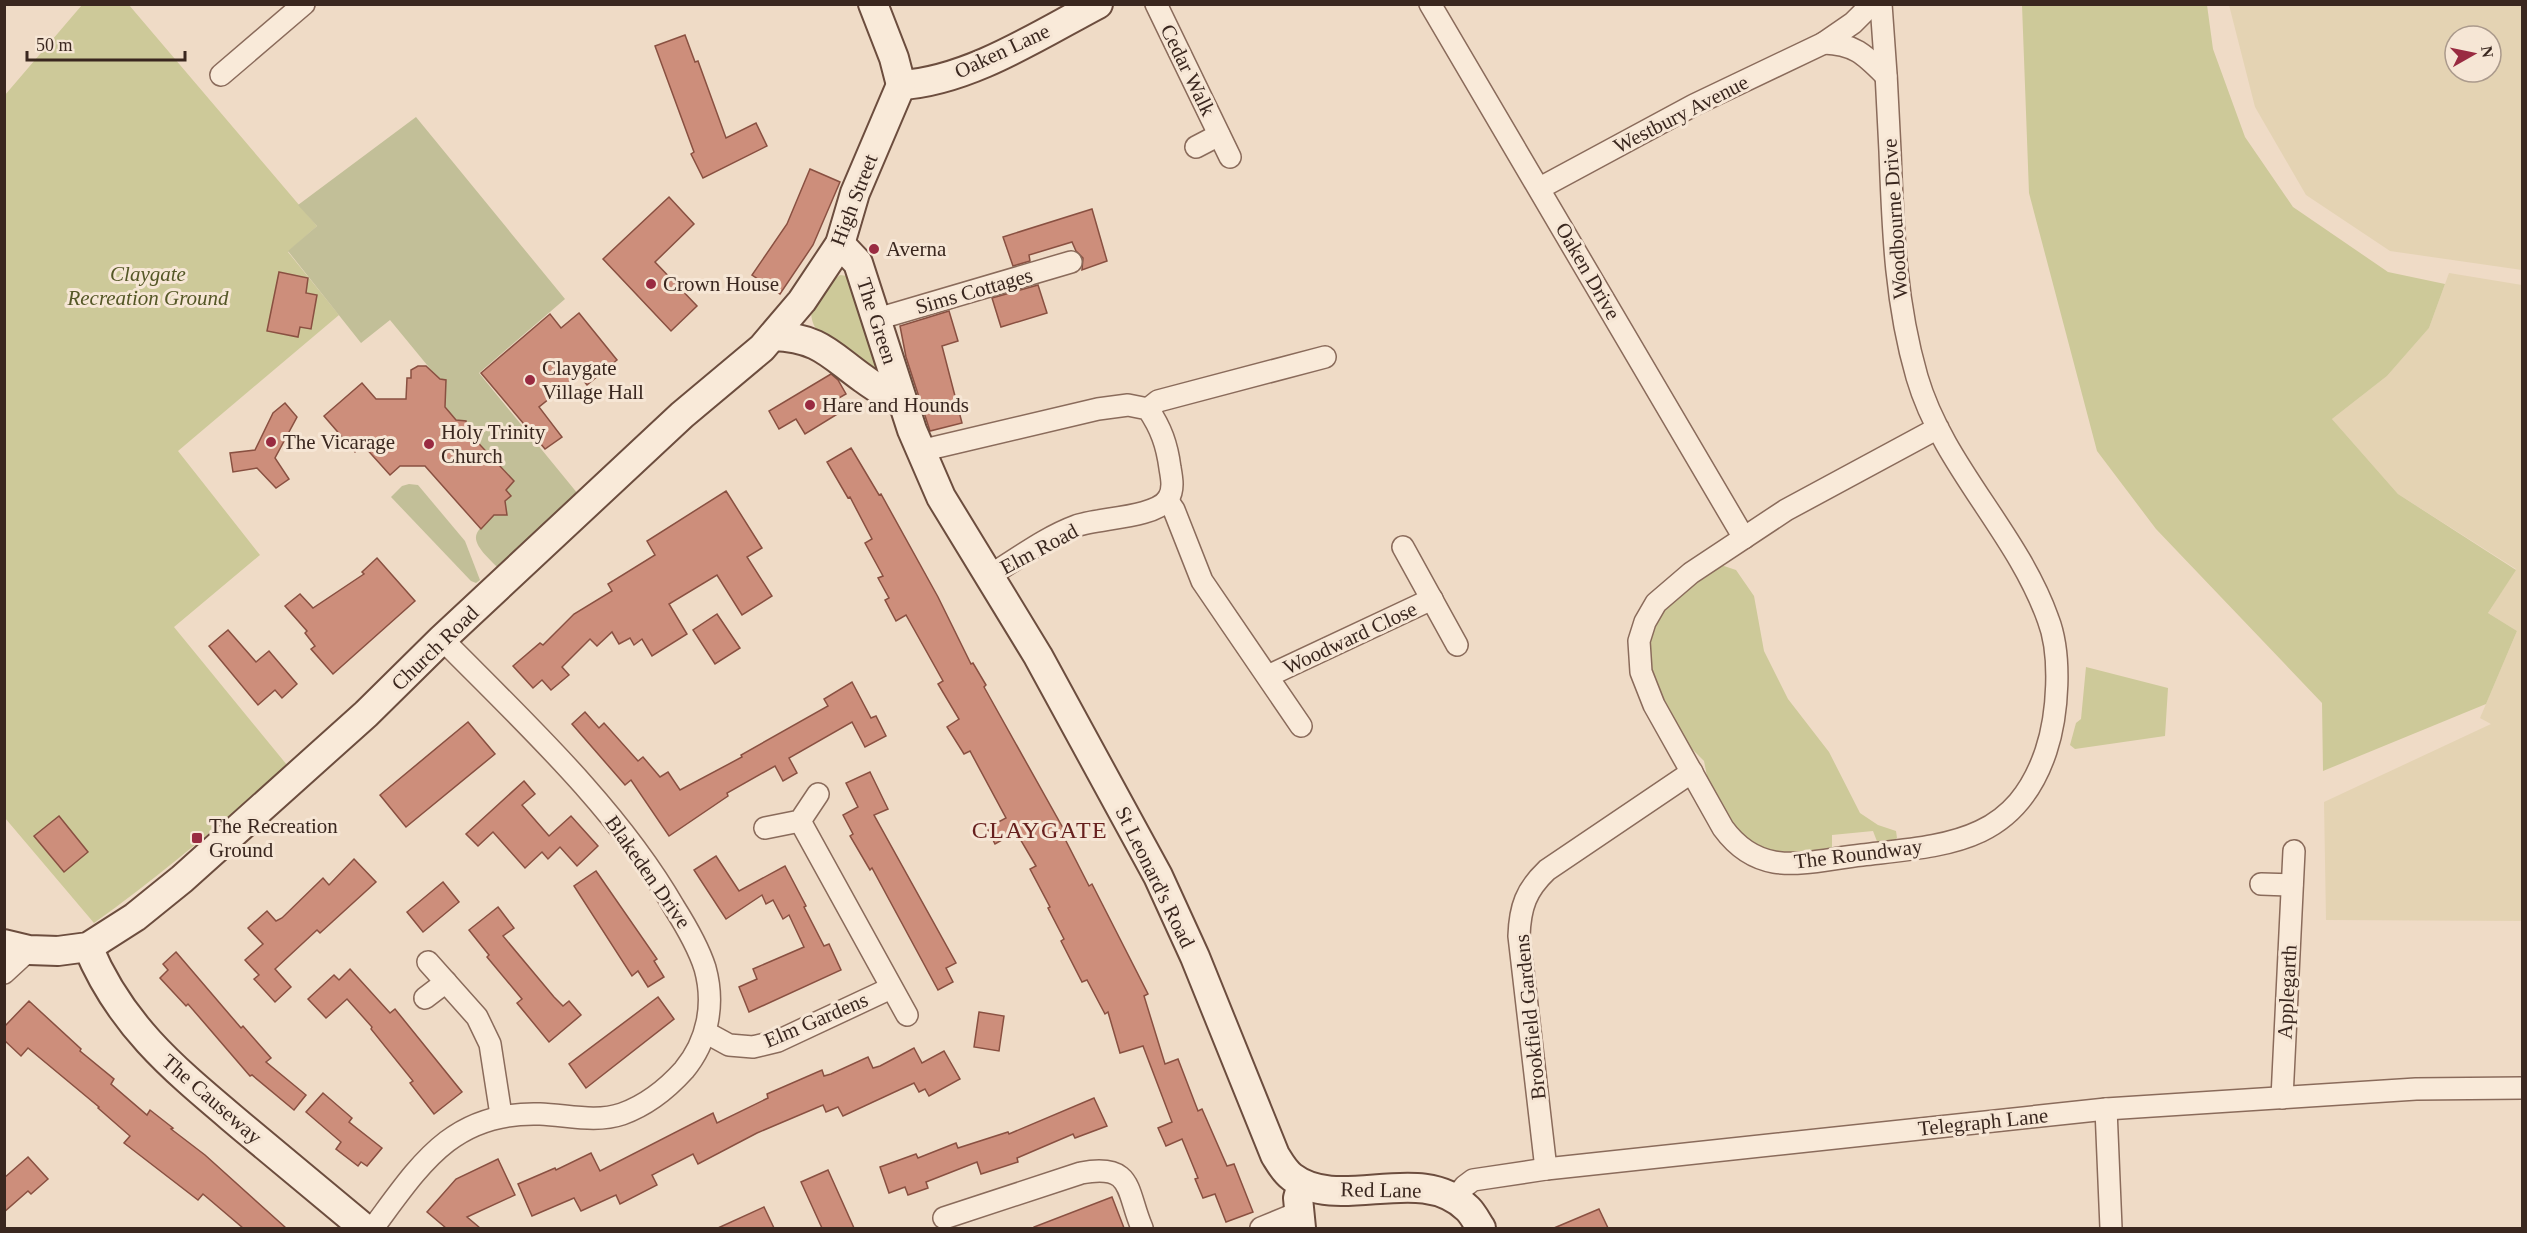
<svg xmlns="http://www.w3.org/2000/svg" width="2527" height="1233" font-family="'Times New Roman',serif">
<rect width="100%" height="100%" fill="#efdbc6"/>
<!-- farmland -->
<g fill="#e4d3b3" fill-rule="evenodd">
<path d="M2229,5H2522V270L2390,251L2306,195L2255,107ZM2455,36H2491V72H2455Z"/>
<path d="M2449,273L2522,285V921L2326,920L2324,802L2491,724L2480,718L2517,631L2488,613L2516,569L2398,494L2332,419L2387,376L2429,328Z"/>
</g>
<!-- green -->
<g fill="#cdc999">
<path d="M82,5H129L317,226L288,252L339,315L178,451L260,555L174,627L287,765C225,821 162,874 94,923L5,818V95Z"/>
<path d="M2022,5H2207L2213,49L2245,137L2293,207L2388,272L2445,284L2429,328L2387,376L2332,419L2398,494L2516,570L2488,613L2517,631L2486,704L2323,771L2322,703L2156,529L2097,451L2029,193Z"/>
<path d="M840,275L848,276L880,364L872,370C863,363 855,355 846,348C830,335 813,338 811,313L835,279Z"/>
<path d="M1721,565L1736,570L1754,596L1764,651L1788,699L1829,752L1860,813L1878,825L1896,831L1897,838L1890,844H1878L1873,831L1832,835V849L1803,855H1784L1747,843L1729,825L1709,786L1704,761L1688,745L1653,686L1647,646L1652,625L1678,595Z"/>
<path d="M2086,667L2168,688L2165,736L2075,749L2070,745L2076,723L2081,719Z"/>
</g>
<!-- cemetery -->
<g fill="#c2bf98">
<path d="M416,117L565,299L479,373L578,494L499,569C492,561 471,545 477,533C479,528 486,523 490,519L486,513L502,515L506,510L504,502L511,496L506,490L514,481L466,430V421L456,420C445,407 431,389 432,371L390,320L361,343L288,251L317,226L298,205Z"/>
<path d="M409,484L418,485L465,541L480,580L476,583L471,581L391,497L402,486Z"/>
</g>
<!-- building -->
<g fill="#cd8e7b" stroke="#895041" stroke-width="1.5">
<path d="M685,35L695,62L698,61L726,138L756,123L767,146L703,178L691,154L694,152L655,46Z"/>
<path d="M810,169L840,182L813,245L780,294L752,275L787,224Z"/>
<path d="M669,197L694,224L655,262L697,306L671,331L603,259Z"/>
<path d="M1092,209L1107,261L1082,270L1083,258L1076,251L1072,242L1029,255L1030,261L1013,266L1003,237Z"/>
<path d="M279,272L308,278L306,293L317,295L311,329L300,327L298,337L267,331Z"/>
<path d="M1038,285L1047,313L1001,327L992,298Z"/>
<path d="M949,311L958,341L942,346L962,423L930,431L906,357L900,326Z"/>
<path d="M579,313L617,360L587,385L579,375L539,407L562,437L545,449L481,373L550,314L561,328Z"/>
<path d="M418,366H426L440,379L446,380L445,407L456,420L466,421V430L514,481L506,490L511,496L505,501L507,515H494L481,529L425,466H400L390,475L363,445L355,452L324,416L362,383L376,399H406L407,378H411V370Z"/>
<path d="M831,374L838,380L846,394L837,399L844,410L805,434L796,419L779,429L769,411Z"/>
<path d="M285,403L297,417L275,458L289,479L276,488L257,468L233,472L230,453L255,450L273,413Z"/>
<path d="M851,448L879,495L881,494L938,597L971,664L973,663L986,685L984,687L1068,837L1065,839L1089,886L1092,884L1148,994L1144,996L1165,1064L1178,1059L1198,1111L1202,1109L1227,1166L1234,1164L1253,1212L1226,1222L1215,1194L1203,1198L1195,1179L1198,1178L1182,1139L1166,1146L1158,1128L1172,1122L1143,1046L1120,1053L1108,1012L1105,1014L1087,980L1082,982L1061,941L1064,939L1048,908L1050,907L1030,869L1036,866L1016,832L995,844L987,828L1006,818L970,751L964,754L947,727L959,719L938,684L943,681L906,615L896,621L885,600L889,598L878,578L883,576L865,543L872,539L850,497L848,498L827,462Z"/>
<path d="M726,491L762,548L747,557L772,596L742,615L717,575L669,604L687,634L652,656L642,639L634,645L630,638L619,644L612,632L597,646L590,639L562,667L569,675L551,690L542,680L533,688L513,666L540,643L543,645L574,614L612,591L608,584L655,555L647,541Z"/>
<path d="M377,558L415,601L333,674L311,649L315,646L305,633L307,631L285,606L300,594L313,608L364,574L362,572Z"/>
<path d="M717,614L740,648L715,664L693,630Z"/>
<path d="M228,630L256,662L269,651L297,684L282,698L275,690L258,705L209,646Z"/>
<path d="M852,682L871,718L876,716L886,736L865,747L852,722L789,758L797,773L783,781L775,766L727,793L728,796L669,836L631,780L625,785L572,724L585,712L599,728L604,723L638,761L643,757L660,777L668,772L680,790L742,757L741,755L828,706L824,699Z"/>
<path d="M468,722L495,754L406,827L380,795Z"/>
<path d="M870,772L888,809L874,815L956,963L946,968L953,982L938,990L872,868L870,870L850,836L853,834L843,815L858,807L846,783Z"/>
<path d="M524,781L535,794L522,805L549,836L571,816L598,846L577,866L560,847L548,859L542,852L525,868L493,832L478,846L466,834Z"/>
<path d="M59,816L88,852L64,872L34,836Z"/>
<path d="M716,856L739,891L785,866L806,906L804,907L824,946L829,944L841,970L749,1012L739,987L757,979L753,969L804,947L789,915L783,919L773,900L766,904L762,895L726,919L694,870Z"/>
<path d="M354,859L376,882L320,933L317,930L275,969L291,987L275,1002L254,979L259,975L245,960L263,944L248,928L267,911L276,921L282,918L323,878L329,885Z"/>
<path d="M596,871L657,959L654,961L664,977L648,987L638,971L632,976L574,886Z"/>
<path d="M443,882L459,902L423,932L407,912Z"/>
<path d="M498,907L514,928L503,936L554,997L563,1006L569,1001L581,1015L549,1042L517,1003L522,999L487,957L489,955L469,930Z"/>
<path d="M176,952L241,1028L243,1026L271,1058L266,1062L306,1095L294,1110L252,1075L250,1076L188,1004L186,1006L160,978L168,970L163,964Z"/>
<path d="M350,969L390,1013L395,1009L462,1092L434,1114L410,1083L413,1081L371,1029L372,1027L347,999L326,1018L308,999L334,975L339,980Z"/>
<path d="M658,997L674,1019L586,1088L569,1064Z"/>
<path d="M29,1001L81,1049L80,1051L114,1079L111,1084L147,1115L150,1110L173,1128L171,1129L205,1155L286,1228H243L203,1194L198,1200L124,1143L130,1136L98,1108L99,1107L28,1048L21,1056L4,1040V1027Z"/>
<path d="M979,1012L1004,1016L999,1051L974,1047Z"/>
<path d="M914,1048L922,1063L944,1051L960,1079L929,1096L925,1089L919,1092L914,1083L843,1116L838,1107L826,1112L823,1105L757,1133L698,1164L693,1154L652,1175L657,1185L620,1204L616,1195L581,1211L574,1198L532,1216L518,1184L555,1168L556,1170L591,1153L600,1171L713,1113L717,1123L768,1098L767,1094L822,1070L824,1076L831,1074L868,1057L873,1068L880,1066Z"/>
<path d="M323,1093L352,1118L349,1122L382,1148L367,1166L361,1162L358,1166L336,1149L341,1142L306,1112Z"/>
<path d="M1094,1098L1107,1126L1075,1138L1073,1134L1017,1158L1018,1162L981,1174L977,1162L926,1182L928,1188L908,1195L905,1187L889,1193L880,1167L916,1154L918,1158L956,1143L958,1148L1008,1132L1009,1134Z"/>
<path d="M28,1157L48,1179L31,1194L28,1191L4,1212V1178Z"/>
<path d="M498,1159L515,1195L467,1217L480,1228H446L427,1212L456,1179Z"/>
<path d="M828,1170L854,1228H822L801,1182Z"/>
<path d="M1112,1197L1124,1228H1034V1227Z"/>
<path d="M764,1207L774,1228H718Z"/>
<path d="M1599,1209L1608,1228H1554Z"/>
</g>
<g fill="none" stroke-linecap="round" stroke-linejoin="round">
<defs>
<g id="street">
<path d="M1156,4L1230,157"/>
<path d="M1430,4L1744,538"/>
<path d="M1872,4L1853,23L1824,43C1855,44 1865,55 1886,76"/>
<path d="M1881,4C1885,53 1888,102 1890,151C1893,229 1895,301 1917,377C1943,466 2017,532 2048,619C2062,655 2058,715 2046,751C2015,844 1946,845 1862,855C1807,861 1761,880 1723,828L1654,705L1641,672L1639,641L1645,622L1656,603L1691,573L1786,510L1938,428"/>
<path d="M221,75L304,4"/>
<path d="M1196,147L1219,135"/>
<path d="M1540,188L1694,105L1824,43"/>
<path d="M877,319L1071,262"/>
<path d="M1148,409L1158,401L1325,357"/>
<path d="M920,451L1098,409L1128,405L1148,409C1161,428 1167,445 1170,468C1172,479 1174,490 1168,499C1155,518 1097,518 1076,526C1046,537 1017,559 989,576"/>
<path d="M1167,500L1174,510L1202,581L1301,726"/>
<path d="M1403,547L1457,645"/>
<path d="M1268,676L1432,599"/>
<path d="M800,821L907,1015"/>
<path d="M765,828L800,821L818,794"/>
<path d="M2261,884L2292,885"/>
<path d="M428,962L477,1017L490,1044L501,1115"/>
<path d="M4,973L29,950"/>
<path d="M425,998L446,982"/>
<path d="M707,1033L729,1045L753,1047L778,1041L891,988"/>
<path d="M2282,1098L2294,851"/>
<path d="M2106,1109L2111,1228"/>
<path d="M1546,1169L1519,936C1520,907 1526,890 1547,870L1692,772"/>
<path d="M1454,1200L1465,1186L1473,1180L1546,1169L2106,1109L2416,1089L2522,1088"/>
<path d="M944,1218L1081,1173C1134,1163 1126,1191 1142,1228"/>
<path d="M373,1228C420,1165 452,1111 540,1114C567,1115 596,1123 622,1114C647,1105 666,1090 684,1070C708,1041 715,1004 705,968C698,946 686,926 674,907C617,808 522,720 442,639"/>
<path d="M1261,1228L1300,1212"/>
</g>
<g id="secondary">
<path d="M873,4L894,58L901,85"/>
<path d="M901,85C969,81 1039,35 1098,4"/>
<path d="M840,244L858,263L912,430L941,497L1038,656L1158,876L1195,957L1275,1155C1280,1163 1284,1171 1292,1177C1340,1214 1420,1161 1468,1209C1473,1214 1477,1222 1481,1228"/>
<path d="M773,336C820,338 829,354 864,379C876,388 890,396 903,404"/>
<path d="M4,944L29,950L58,951L88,947L135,917L182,879L366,714L442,639L682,415L762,348L802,301L840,244L855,193L901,85"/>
<path d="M88,947C122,1029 179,1073 245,1129C285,1162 324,1195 364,1228"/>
<path d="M1301,1228L1298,1198L1302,1184"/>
</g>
</defs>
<!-- street casing -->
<use href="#street" stroke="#8a6b5b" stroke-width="24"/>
<!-- secondary casing -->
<use href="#secondary" stroke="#6c4d3e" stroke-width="32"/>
<!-- street -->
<use href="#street" stroke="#f9ead9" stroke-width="21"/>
<!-- secondary -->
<use href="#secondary" stroke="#f9ead9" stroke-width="28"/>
</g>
<!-- markers -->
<g fill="#992b41" stroke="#f6e6d5" stroke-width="2">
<circle cx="874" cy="249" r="6"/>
<circle cx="651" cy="284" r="6"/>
<circle cx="530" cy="380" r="6"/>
<circle cx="810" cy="405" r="6"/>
<circle cx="271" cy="442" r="6"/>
<circle cx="429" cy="444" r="6"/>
<rect x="191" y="832" width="12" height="12" rx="3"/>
</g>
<g text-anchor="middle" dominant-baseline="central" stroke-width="6" stroke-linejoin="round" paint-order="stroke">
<!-- street labels -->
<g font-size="21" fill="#3a271f" stroke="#f6e6d5">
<text transform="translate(1002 51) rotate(-25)">Oaken Lane</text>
<text transform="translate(1188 70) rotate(64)">Cedar Walk</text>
<text transform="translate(1681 114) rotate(-27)">Westbury Avenue</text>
<text transform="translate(854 200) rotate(-69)">High Street</text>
<text transform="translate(1895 219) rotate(-94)">Woodbourne Drive</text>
<text transform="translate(1588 271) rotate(60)">Oaken Drive</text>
<text transform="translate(974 291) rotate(-16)">Sims Cottages</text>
<text transform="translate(877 321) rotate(72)">The Green</text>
<text transform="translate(1039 549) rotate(-28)">Elm Road</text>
<text transform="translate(1350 638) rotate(-25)">Woodward Close</text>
<text transform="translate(435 648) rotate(-44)">Church Road</text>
<text transform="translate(1858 854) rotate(-7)">The Roundway</text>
<text transform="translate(648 872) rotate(55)">Blakeden Drive</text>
<text transform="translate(1155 877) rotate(64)">St Leonard's Road</text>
<text transform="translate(2287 992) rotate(-87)">Applegarth</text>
<text transform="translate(1530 1017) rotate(-96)">Brookfield Gardens</text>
<text transform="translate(816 1020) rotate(-23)">Elm Gardens</text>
<text transform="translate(212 1099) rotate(41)">The Causeway</text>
<text transform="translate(1983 1122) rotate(-6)">Telegraph Lane</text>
<text transform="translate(1381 1190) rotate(1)">Red Lane</text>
</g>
<!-- poi labels -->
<g font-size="21" fill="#3a271f" stroke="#f6e6d5" text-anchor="start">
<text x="886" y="249">Averna</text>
<text x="663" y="284">Crown House</text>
<text x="542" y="368">Claygate<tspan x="542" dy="24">Village Hall</tspan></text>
<text x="822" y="405">Hare and Hounds</text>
<text x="441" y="432">Holy Trinity<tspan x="441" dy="24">Church</tspan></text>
<text x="283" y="442">The Vicarage</text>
<text x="209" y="826">The Recreation<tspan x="209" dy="24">Ground</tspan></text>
</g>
<!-- park labels -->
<g font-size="21" font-style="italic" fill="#545726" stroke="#f6e6d5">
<text x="148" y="274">Claygate<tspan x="148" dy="24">Recreation Ground</tspan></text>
</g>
<!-- quarter labels -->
<g font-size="24" letter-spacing="1.5" fill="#67201e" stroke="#f6e6d5">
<text x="1040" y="830">CLAYGATE</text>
</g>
</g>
<!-- border -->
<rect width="2527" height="1233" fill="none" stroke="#3a271f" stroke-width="12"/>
<!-- north arrow -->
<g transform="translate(2473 54) rotate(81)"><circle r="28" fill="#f6e6d5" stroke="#ab9a8c" stroke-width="1.5"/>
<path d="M0-4.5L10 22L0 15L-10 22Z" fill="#992b41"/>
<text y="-9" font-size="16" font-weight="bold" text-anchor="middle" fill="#3a271f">N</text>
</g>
<!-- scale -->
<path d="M27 51v9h158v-9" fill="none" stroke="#3a271f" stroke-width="3"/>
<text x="36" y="51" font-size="18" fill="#3a271f" stroke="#f6e6d5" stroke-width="4.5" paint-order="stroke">50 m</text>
</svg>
